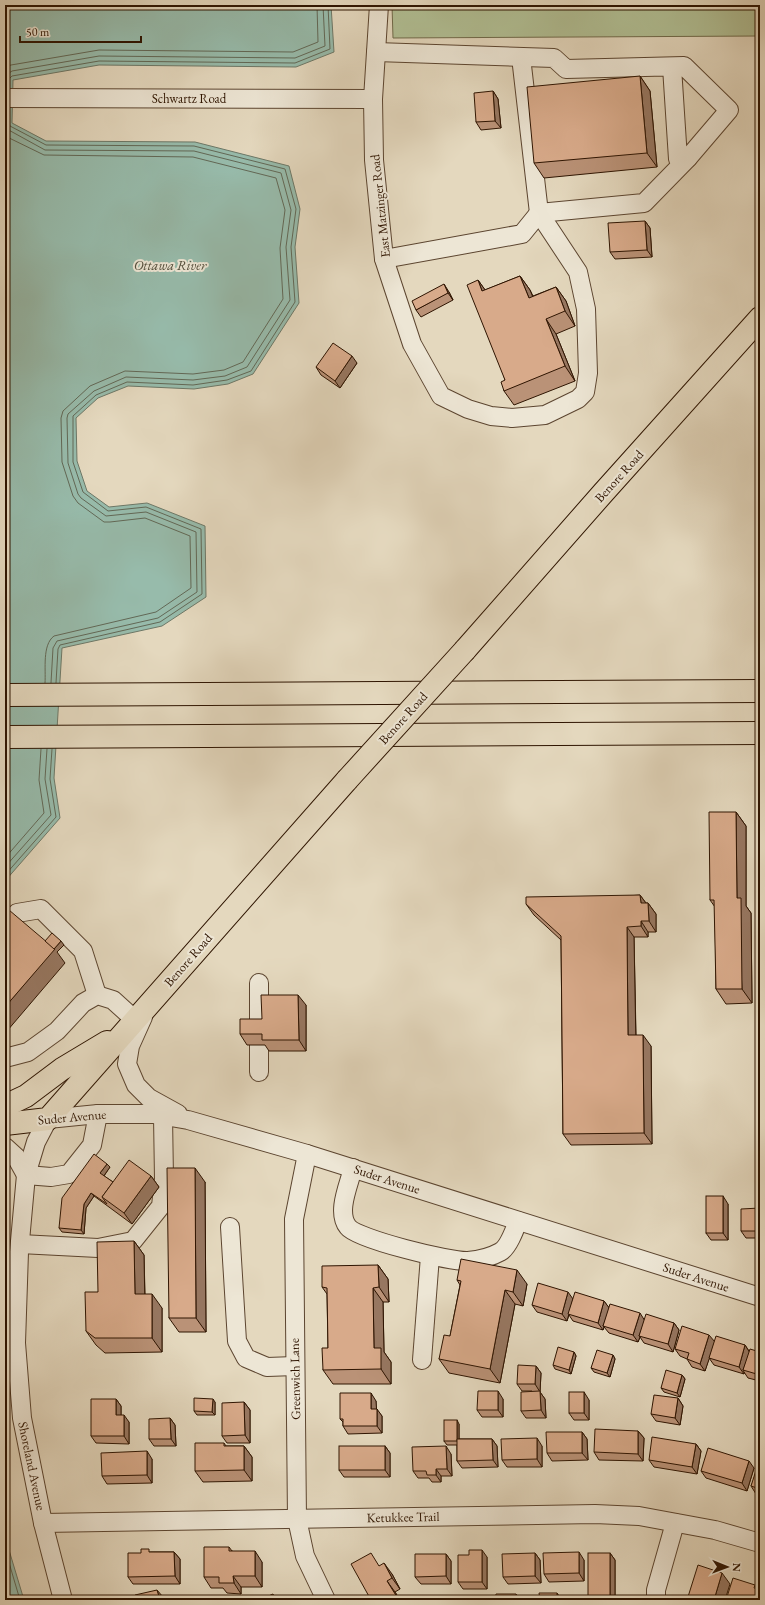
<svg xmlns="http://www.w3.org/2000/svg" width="765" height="1605" font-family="'EB Garamond',serif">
<rect width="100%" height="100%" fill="#e4d8be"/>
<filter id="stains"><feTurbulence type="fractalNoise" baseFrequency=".005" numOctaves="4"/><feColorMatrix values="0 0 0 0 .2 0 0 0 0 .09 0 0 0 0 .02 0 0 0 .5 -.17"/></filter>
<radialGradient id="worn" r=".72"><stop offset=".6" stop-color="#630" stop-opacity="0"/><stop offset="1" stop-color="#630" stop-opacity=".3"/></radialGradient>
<!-- green -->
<path fill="#b1bf94" stroke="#706a4a" d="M392,5H760V36L393,38Z"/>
<!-- water -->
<g fill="#97bbab" stroke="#6d7867">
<path d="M5,5H331L334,52L296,67L99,65L13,80L12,123L46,141L195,142L289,166L300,209L295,247L299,303L253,374L228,384L194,389L128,386L98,398L76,418L77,461L87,491L109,507L147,503L205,526L206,597L162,626L62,648L54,778L60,818L5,881Z"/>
<path d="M5,1535L6,1540L24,1600H5Z"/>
</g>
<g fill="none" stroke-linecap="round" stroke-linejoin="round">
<!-- shore -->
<g stroke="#626856" stroke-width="1">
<path d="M5,67L11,65L99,50L293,52L318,42L317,5"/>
<path d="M5,76L12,71L99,56L295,58L325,46L323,5"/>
<path d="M9,88V79L12,76L99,61L295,63L330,49L328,5"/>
<path d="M8,108V122L10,126L46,145L194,146L285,169L296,209L291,247L295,302L251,371L227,380L193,385L127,382L96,395L73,416V462L83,492L108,511L146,507L201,529L202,594L160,622L60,645L58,649L56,683"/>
<path d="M5,128L45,150L194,151L281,173L291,210L286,247L290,300L247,367L225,376L193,380L126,377L94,391L68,414L67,418L68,463L78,494L81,498L106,516L146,512L196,532L197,592L158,618L57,641L53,648L51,683"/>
<path d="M5,136L44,155L193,157L276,178L285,210L280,248L283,299L243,362L224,370L193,374L125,371L90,386L63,411L61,418L62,462L73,496L78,503L104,522H110L145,518L190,536L191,588L156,612L54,636C42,645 46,669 45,683"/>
<path d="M5,858L44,813L39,780L41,749"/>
<path d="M5,867L51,815L45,779L47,749"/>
<path d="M5,875L56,817L50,779L52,749"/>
<path d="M5,1549L20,1600"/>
</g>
<defs>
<g id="minor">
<path d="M379,5L373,99L374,160L384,259L412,344L441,396L468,409L491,416L512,418L545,415L578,399L585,392L588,373L586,309L578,272L539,213L521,57"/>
<path d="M376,52L554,58L566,69L684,66L729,110L688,158L678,159L672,67"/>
<path d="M5,98L373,99"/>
<path d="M384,259L522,234L539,213L644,203L688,158"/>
<path d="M5,926L17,913L41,909L83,951L97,995"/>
<path d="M259,983V1030"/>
<path d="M143,1017L130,1046L127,1064L136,1085L149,1098L178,1114"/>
<path d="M259,1045V1072"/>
<path d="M5,1058L28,1052L57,1031L83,1003L97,995L113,1000L135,1020"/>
<path d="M5,1147L16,1157L26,1175L51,1177L69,1174L92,1145L98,1114"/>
<path d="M307,1154L294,1219L297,1519L305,1556L326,1600"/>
<path d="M353,1168C349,1185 336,1212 348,1227C357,1239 451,1262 468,1261C479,1260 491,1257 500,1252C508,1248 515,1229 518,1221"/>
<path d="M230,1227L237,1341L246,1358L267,1367L295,1366"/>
<path d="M20,1244L98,1248L133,1241L161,1206L164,1179L163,1116"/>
<path d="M422,1360L430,1256"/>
<path d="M43,1523L595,1514L639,1516L715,1530L760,1543"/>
<path d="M63,1600L43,1523L22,1418L16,1343L19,1252L26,1175L36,1142L48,1119L98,1114H153L188,1120L307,1154L760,1297"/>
<path d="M656,1600V1590L675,1523"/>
</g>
<g id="major">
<path d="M465,650L603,493L760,318"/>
<path d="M5,1106L26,1096L62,1069L107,1042"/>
<path d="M5,1124L48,1119L347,780"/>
</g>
<g id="highway">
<path d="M5,695L760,691"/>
<path d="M5,737L760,733"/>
</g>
</defs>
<!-- minor casing -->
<use href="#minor" stroke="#5c4530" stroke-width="20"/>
<!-- major casing -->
<use href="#major" stroke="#2e1401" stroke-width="24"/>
<!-- highway casing -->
<use href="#highway" stroke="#2e1401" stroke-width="24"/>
<!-- minor -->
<use href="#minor" stroke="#ede6d5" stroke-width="18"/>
<!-- major -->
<use href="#major" stroke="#e4d8be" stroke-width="22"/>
<!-- highway -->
<use href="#highway" stroke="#e4d8be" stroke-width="22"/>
<defs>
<path id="major-bridge" d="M347,780L465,650"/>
</defs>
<!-- major-bridge casing -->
<use href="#major-bridge" stroke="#2e1401" stroke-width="24" stroke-linecap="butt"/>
<!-- major-bridge -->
<use href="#major-bridge" stroke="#e4d8be" stroke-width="22"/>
</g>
<!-- wall -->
<g fill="#ba9277" stroke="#2e1401">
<path d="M640,76L650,91L657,167L544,178L534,163Z"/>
<path d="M493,91L498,99L501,128L481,130L476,122Z"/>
<path d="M645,221L650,228L652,257L615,259L610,252Z"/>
<path d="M520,276L530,290L533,296L556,287L566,301L575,326L556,334L575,381L514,405L504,391L505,380L478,280L485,290Z"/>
<path d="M449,292L453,300L421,317L416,310Z"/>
<path d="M357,363L340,388L321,375L316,367Z"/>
<path d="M736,812L746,826V906L751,913L752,1003L726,1004L716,989L715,907L710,900Z"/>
<path d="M640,895L646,903H648L656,914V932H648V937H634L636,1035L651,1046L652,1144L571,1145L563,1134L561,940L534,915L526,904Z"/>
<path d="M306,1005V1051H269L265,1045H247L240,1034L262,1019Z"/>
<path d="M107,1164L110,1167L104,1176L113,1182L151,1176L159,1187L132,1224L94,1196L86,1208L84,1234L62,1232L59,1228Z"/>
<path d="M205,1182L206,1332H179L169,1318Z"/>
<path d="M728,1204V1240H711L706,1233Z"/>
<path d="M760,1208V1238H746L741,1231Z"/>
<path d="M134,1241L144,1255L145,1294L162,1308V1352L105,1353L96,1345L86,1331L98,1292Z"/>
<path d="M378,1265L388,1279L389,1302H383L384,1352L391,1362V1384H333L323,1370L328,1348L327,1294L322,1287Z"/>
<path d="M457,1280L527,1284L523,1306L515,1304L500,1383L449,1373L439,1359L450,1336L460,1285Z"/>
<path d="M573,1299L604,1301L609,1308L644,1319L674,1323L679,1330L673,1352L644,1343L640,1337L638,1342L609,1333L604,1327L603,1330L573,1321L569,1315L567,1321L537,1312L532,1305Z"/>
<path d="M714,1341L745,1345L749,1351L760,1352V1381L748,1378L744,1372V1374L714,1365L709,1358L705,1371L692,1367L687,1359L680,1356L675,1349Z"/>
<path d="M574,1352L576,1356L571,1374L555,1369L553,1365Z"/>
<path d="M613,1355L615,1359L610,1377L594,1372L591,1368Z"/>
<path d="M536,1366L541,1373L540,1392L545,1399L546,1418H526L521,1411L532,1391H522L517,1384Z"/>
<path d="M682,1375L685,1379L680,1397L664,1392L661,1388Z"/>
<path d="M678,1398L683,1406L680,1425L656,1421L651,1414Z"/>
<path d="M116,1399L121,1406V1415L129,1422V1444L96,1443L91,1436Z"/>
<path d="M503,1399V1417H482L477,1410Z"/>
<path d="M589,1400V1420H574L569,1413Z"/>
<path d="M376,1401V1409L382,1416V1433L348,1434L343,1426V1422L340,1419Z"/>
<path d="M215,1402V1415H197L194,1411Z"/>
<path d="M244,1402L250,1410V1443H227L222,1436Z"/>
<path d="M170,1418L175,1425L176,1446H154L149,1439Z"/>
<path d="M459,1424V1439H492L497,1446L498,1467L462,1468L457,1461V1445H447L444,1441Z"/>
<path d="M638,1431L644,1438L643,1461L599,1460L594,1452Z"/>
<path d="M582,1432L587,1439L588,1460L552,1461L547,1453Z"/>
<path d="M224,1443L226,1446H244L252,1457V1481L203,1482L195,1471Z"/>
<path d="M696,1444L701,1451L697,1474L654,1467L649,1460Z"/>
<path d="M385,1446L390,1453V1477H344L339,1470Z"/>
<path d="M542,1446V1467H507L502,1460Z"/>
<path d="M451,1454L452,1476H441V1482H432L429,1478H418L413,1471Z"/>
<path d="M152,1459V1483L107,1484L102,1476Z"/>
<path d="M760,1465V1495L756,1494L751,1486Z"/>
<path d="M754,1468L747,1491L706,1478L701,1471Z"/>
<path d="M229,1547L232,1551L262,1562V1587H241V1594L227,1593L223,1588H211L204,1577Z"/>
<path d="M151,1552H174L180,1559V1584H133L128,1577L141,1553Z"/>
<path d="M535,1553L540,1560L541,1583L508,1584L503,1577Z"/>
<path d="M610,1553L615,1560V1600H591L588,1596Z"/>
<path d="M446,1554L451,1561V1584H421L415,1577Z"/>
<path d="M487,1557V1589H463L458,1582Z"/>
<path d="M584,1560V1581L549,1582L544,1574Z"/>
<path d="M379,1566L392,1574L400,1589L395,1592L400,1600H371Z"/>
</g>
<!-- shaded-wall -->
<g fill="#977761" stroke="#2e1401">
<path d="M640,76L650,91L657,167L647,153Z"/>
<path d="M493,91L498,99L501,128L495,121Z"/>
<path d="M645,221L650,228L652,257L647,250Z"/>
<path d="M520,276L530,290L539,312L529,298Z"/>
<path d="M478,280L488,294L482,291Z"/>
<path d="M444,284L449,292L453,300L448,293Z"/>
<path d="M556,287L566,301L575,326L565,311Z"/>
<path d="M546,319L556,334L575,381L565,366Z"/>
<path d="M352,356L357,363L340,388L335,381Z"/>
<path d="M736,812L746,826V906L751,913L752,1003L742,989L737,898Z"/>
<path d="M640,895L648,906L641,903Z"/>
<path d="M648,903L656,914V932L649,921Z"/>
<path d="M641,921L648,932V937L641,926Z"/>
<path d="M627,927L634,937L636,1046L628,1035Z"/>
<path d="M61,941L64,945L57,952L65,963L7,1031L5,1028V1007Z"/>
<path d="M298,995L306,1005V1051L299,1040Z"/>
<path d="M643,1035L651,1046L652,1144L644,1133Z"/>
<path d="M107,1164L110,1167L103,1177L100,1173Z"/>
<path d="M195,1168L205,1182L206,1332L196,1318Z"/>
<path d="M151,1176L159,1187L132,1224L124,1213Z"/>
<path d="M91,1193L94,1196L86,1208L84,1234L81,1230L84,1204Z"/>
<path d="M723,1196L728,1204V1240L723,1233Z"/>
<path d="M134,1241L144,1255L145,1308L135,1294Z"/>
<path d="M378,1265L388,1279L389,1302L379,1287Z"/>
<path d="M517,1270L527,1284L523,1306L513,1292Z"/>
<path d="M373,1288L383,1302L384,1352L391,1362V1384L381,1369L374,1348Z"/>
<path d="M505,1290L515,1304L500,1383L490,1369Z"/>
<path d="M568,1292L573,1299L567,1321L562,1314Z"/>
<path d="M152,1294L162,1308V1352L152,1338Z"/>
<path d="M604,1301L610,1309L603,1326L604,1327L603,1330L598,1323Z"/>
<path d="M640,1313L645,1321L639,1336L640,1337L638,1342L633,1335Z"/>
<path d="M674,1323L679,1330L673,1352L668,1344Z"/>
<path d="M709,1335L715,1342L705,1371L700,1364Z"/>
<path d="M745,1345L750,1353L743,1370L744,1372V1374L739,1367Z"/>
<path d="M574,1352L576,1356L571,1374L569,1370Z"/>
<path d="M613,1355L615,1359L610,1377L607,1373Z"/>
<path d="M536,1366L541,1373L540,1392L545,1399L546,1418L541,1410L540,1392L535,1384Z"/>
<path d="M682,1375L685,1379L680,1397L677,1393Z"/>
<path d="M498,1391L503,1399V1417L498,1410Z"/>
<path d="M584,1392L589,1400V1420L584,1413Z"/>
<path d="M371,1393L376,1401L377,1416L371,1409Z"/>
<path d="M678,1398L683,1406L680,1425L675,1418Z"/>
<path d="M116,1399L121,1406V1422L116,1415Z"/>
<path d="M213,1399L215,1402V1415L212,1412Z"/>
<path d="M244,1402L250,1410V1443L245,1435Z"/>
<path d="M377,1409L382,1416V1433L377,1426Z"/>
<path d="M124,1415L129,1422V1444L124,1436Z"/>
<path d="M170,1418L175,1425L176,1446L171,1439Z"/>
<path d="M457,1420L459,1424V1445L457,1441Z"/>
<path d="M638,1431L644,1438L643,1461L638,1454Z"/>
<path d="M582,1432L587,1439L588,1460L582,1453Z"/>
<path d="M537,1438L542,1446V1467L537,1459Z"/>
<path d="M492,1439L497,1446L498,1467L493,1460Z"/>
<path d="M696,1444L701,1451L697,1474L692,1467Z"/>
<path d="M244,1446L252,1457V1481L244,1470Z"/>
<path d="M385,1446L390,1453V1477L385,1470Z"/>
<path d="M446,1446L451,1454L452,1476L447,1469Z"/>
<path d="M147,1451L152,1459V1483L147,1475Z"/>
<path d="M749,1461L754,1468L747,1491L742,1483Z"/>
<path d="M436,1469L441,1476V1482L436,1475Z"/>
<path d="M482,1550L487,1557V1589L482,1582Z"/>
<path d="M255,1551L262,1562V1587L255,1576Z"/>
<path d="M174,1552L180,1559V1584L175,1576Z"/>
<path d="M579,1552L584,1560V1581L579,1573Z"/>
<path d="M535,1553L540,1560L541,1583L535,1576Z"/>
<path d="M610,1553L615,1560V1600H613L610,1596Z"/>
<path d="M446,1554L451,1561V1584L446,1576Z"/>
<path d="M384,1563L392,1574L400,1589L392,1578Z"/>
<path d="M722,1573L730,1584L725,1600H714Z"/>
<path d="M233,1576L241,1587V1594L234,1583Z"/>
<path d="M387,1581L395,1592L400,1600H399L397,1597Z"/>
<path d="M157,1590L163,1597V1600H160Z"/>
<path d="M557,1593L562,1600H557Z"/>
<path d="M516,1594L520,1600H516Z"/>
</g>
<!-- building -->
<g fill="#d8aa8a" stroke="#2e1401">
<path d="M640,76L647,153L534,163L527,87Z"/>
<path d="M493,91L495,121L476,122L474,93Z"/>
<path d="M645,221L647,250L610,252L608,223Z"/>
<path d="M520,276L529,298L556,287L565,311L546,319L565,366L504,391L501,382L505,380L467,285L478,280L482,291Z"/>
<path d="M444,284L448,293L416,310L412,301Z"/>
<path d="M333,343L352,356L335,381L316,367Z"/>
<path d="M709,812H736L737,898H741L742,989H716L714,900H710Z"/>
<path d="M640,895L641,903H648L649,921H641V926L627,927L628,1035H643L644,1133L563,1134L561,936L526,904V897Z"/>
<path d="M9,910L55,949L5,1007V915Z"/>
<path d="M52,933L61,941L54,949L45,941Z"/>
<path d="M261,995H298L299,1040H262V1034H240V1019H262Z"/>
<path d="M94,1154L107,1164L100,1173L113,1182L102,1197L107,1204L91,1193L84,1204L81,1230L59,1228L62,1198Z"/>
<path d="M129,1160L151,1176L124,1213L102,1197Z"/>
<path d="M167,1168H195L196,1318H169Z"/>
<rect x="706" y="1196" width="17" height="37"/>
<path d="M760,1208V1231H741V1209Z"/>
<path d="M134,1241L135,1294H152V1338H95L86,1331L85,1292H98L97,1242Z"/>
<path d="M461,1259L517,1270L513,1292L505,1290L490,1369L439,1359L444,1335L450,1336L461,1281L457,1280Z"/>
<path d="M378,1265L379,1287L373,1288L374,1348H381V1369L323,1370L322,1348H328L327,1288L322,1287V1266Z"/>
<path d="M538,1283L568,1292L562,1314L532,1305Z"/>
<path d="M575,1292L604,1301L598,1323L568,1314Z"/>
<path d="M610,1304L640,1313L633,1335L603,1326Z"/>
<path d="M646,1314L674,1323L668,1344L639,1336Z"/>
<path d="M682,1326L709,1335L700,1364L687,1359L689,1353L675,1349Z"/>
<path d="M716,1336L745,1345L739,1367L709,1358Z"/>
<path d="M558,1347L574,1352L569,1370L553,1365Z"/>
<path d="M750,1349L760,1352V1375L743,1370Z"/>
<path d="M597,1350L613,1355L607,1373L591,1368Z"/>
<path d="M518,1365L536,1366L535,1384H517Z"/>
<path d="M666,1370L682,1375L677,1393L661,1388Z"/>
<path d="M478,1391H498V1410H477Z"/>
<path d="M540,1391L541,1410L521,1411V1392Z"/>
<rect x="569" y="1392" width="15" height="21"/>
<path d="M340,1393H371V1409H377V1426H343V1419H340Z"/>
<path d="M654,1395L678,1398L675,1418L651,1414Z"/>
<path d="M194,1398L213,1399L212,1412L194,1411Z"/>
<path d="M91,1399H116V1415H124V1436H91Z"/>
<path d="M244,1402L245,1435L222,1436V1403Z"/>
<path d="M170,1418L171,1439H149V1419Z"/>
<rect x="444" y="1420" width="13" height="21"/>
<path d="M595,1429L638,1431V1454L594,1452Z"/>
<path d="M546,1432H582V1453H547Z"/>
<path d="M652,1437L696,1444L692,1467L649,1460Z"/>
<path d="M537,1438V1459L502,1460L501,1439Z"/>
<path d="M457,1439H492L493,1460L457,1461Z"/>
<path d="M195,1443H224V1446H244V1470L195,1471Z"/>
<rect x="339" y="1446" width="46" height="24"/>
<path d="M446,1446L447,1469H436V1475H427L426,1471H413L412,1447Z"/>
<path d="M708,1448L749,1461L742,1483L701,1471Z"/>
<path d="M147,1451V1475L102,1476L101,1453Z"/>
<path d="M758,1464L760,1465V1489L751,1486Z"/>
<path d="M204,1547H229V1551H255V1576H233L234,1583H219V1577H204Z"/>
<path d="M141,1549H149V1552H174L175,1576L128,1577V1553H141Z"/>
<path d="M469,1550H482V1582H458V1555H469Z"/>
<path d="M579,1552V1573L544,1574L543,1553Z"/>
<path d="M371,1553L379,1566L384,1563L392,1578L387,1581L397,1597L392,1600H371L351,1564Z"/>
<path d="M535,1553V1576L503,1577L502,1554Z"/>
<rect x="588" y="1553" width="22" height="43"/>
<path d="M415,1554H446V1576L415,1577Z"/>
<path d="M698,1565L722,1573L714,1600H687Z"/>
<path d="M733,1578L755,1585L754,1588L760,1589V1600H726Z"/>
<path d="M157,1590L160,1600H136L135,1595Z"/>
<path d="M539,1593H557V1600H540Z"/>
<path d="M273,1594L276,1600H259Z"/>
<path d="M496,1594H516V1600H495Z"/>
<rect x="408" y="1599" width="17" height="1"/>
</g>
<g text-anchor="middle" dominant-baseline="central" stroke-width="4" stroke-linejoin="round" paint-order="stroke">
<!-- street labels -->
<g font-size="13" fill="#2e1401" stroke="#ede6d5">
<text x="189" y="98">Schwartz Road</text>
<text transform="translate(380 206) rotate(-96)">East Matzinger Road</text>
<text transform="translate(619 476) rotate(-48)">Benore Road</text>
<text transform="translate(403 718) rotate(-48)">Benore Road</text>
<text transform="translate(188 960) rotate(-49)">Benore Road</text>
<text transform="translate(72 1117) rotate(-5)">Suder Avenue</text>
<text transform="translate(387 1179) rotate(18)">Suder Avenue</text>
<text transform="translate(696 1277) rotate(18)">Suder Avenue</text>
<text transform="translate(295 1379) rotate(-91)">Greenwich Lane</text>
<text transform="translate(32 1466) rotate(78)">Shoreland Avenue</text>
<text transform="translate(403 1517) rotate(-1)">Ketukkee Trail</text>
</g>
<!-- water labels -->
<g font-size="14" font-style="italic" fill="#534e3c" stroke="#ede6d5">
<text x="170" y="265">Ottawa River</text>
</g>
</g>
<!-- margin -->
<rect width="765" height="1605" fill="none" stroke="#e4d8be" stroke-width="20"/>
<rect x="6" y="6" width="753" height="1593" fill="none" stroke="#2e1401" stroke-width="2"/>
<rect x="10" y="10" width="745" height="1585" fill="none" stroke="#2e1401"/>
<!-- north arrow -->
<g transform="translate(727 1567) rotate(91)" stroke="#ede6d5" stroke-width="3" paint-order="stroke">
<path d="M0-3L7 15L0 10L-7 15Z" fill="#2e1401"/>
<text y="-6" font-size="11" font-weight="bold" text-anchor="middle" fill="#2e1401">N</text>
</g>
<!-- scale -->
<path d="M20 36v6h121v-6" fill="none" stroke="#2e1401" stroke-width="2"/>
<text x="26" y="36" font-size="12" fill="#2e1401" stroke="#ede6d5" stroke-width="3" paint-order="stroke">50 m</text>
<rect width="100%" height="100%" filter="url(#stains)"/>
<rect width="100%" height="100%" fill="url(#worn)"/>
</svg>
